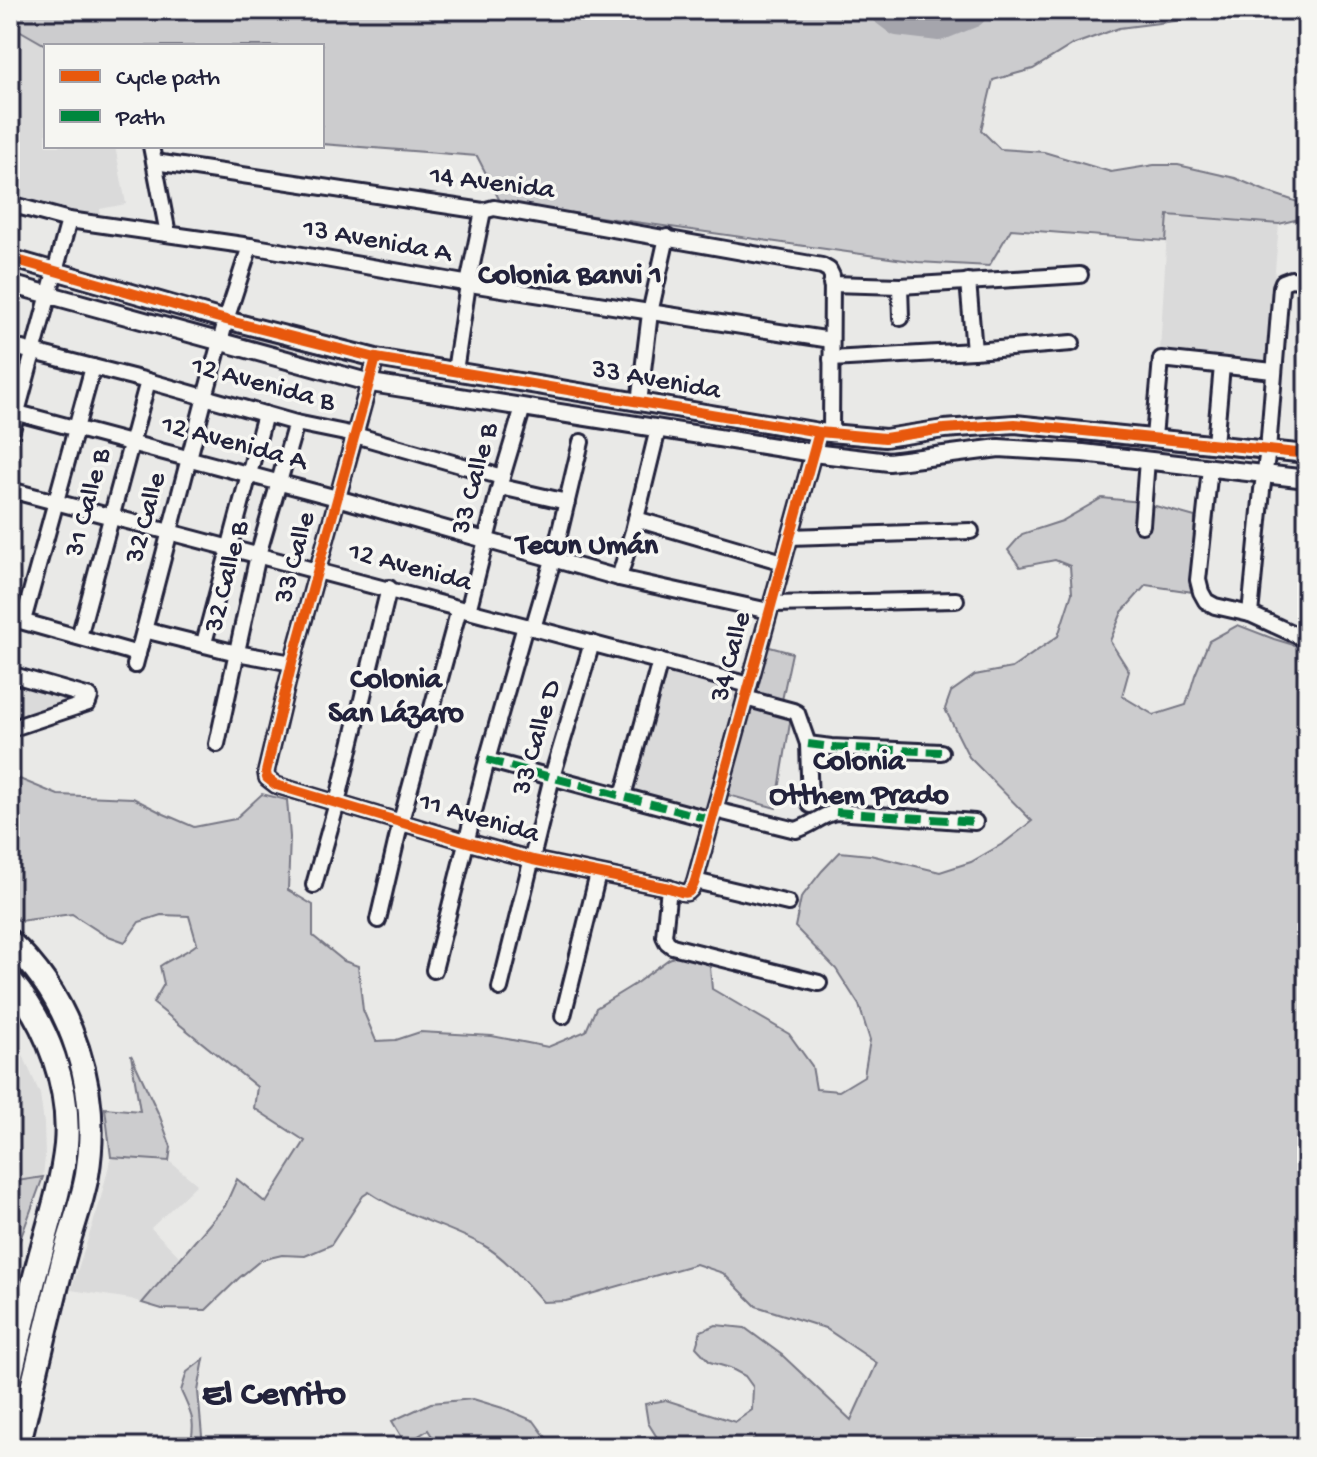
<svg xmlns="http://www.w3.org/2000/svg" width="1317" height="1457" font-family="'Gochi Hand',sans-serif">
<rect width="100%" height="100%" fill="#e9e9e7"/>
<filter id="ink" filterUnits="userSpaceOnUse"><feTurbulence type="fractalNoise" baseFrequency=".0125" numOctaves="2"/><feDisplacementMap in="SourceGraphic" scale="16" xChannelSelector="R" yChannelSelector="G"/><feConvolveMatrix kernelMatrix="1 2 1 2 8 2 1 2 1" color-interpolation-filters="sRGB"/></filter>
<g filter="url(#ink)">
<!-- built -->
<g fill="#dadada">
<path d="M10,15L13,26L47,46L46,146H115L126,204L100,209V218L10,196Z"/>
<path d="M1168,215L1279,224L1267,362L1160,351Z"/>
<path d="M664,668L740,688L708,814L630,793Z"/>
<path d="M10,685L83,701L10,730Z"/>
<path d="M10,1025L40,1094L44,1124L45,1157L43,1177L10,1182Z"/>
<path d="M111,1157L169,1161L197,1184L151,1228L180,1257L142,1303L131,1299L71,1290L99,1205Z"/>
</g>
<!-- green -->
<g fill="#ccccce" stroke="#777784" stroke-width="2">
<path d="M10,10H1307V19L1238,10L1191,19L1119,28L1072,45L1033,69L993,80L981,130L1000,149L1044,152L1111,172L1154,165H1178L1235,178L1268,192L1307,205V217L1279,224L1168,215L1166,241L1011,229L989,266L918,262L501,203L477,156L322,144V46H47L12,26Z"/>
<path d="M1102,498L1141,502L1195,517L1193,592L1146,585L1122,612L1110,641L1129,671L1122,696L1154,715L1186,705L1195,675L1209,641L1238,625L1274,639L1307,649V1447H663L648,1423L645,1404L666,1400L735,1422L752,1410L753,1387L745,1376L730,1368L710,1362L696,1347L701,1331L716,1325L745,1328L782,1355L851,1420L877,1363L825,1328L756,1306L723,1273L696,1264L566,1301L543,1302C526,1283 505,1257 483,1245C446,1225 404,1216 369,1192L363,1196L331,1245L305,1256L282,1255L261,1260L239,1278L206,1310L162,1309L142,1303L225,1206L237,1179L266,1203L305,1141L254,1108L257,1087L153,1003L164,984L160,966C172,958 186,953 197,944L189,916L161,915L139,922L125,942L103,934L72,914L19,921L10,913V775L58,795L133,798L164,814L194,827L235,819L262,794L287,800L290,837L288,890L313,905V936L344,961L358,966L363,1010L376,1041L396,1040L420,1032L492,1036L548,1047L586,1031L596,1008L635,984L669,959L695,948L709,956L712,989L789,1034L812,1066L816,1089L839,1091L864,1076L870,1040L859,1005L836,969L795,927L801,898L822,871L840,852L870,855L940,872L971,862L1004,843L1032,821L969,757L945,709L951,692L975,675L1012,668L1058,636L1072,593L1070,566L1055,560L1020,567L1008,550L1022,534L1062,521Z"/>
<path d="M766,646L792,653L781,705L751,695Z"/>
<path d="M750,707L791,717L776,808L728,795Z"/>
<path d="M131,1055L160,1117L171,1147L169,1161L111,1157L105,1108L140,1111Z"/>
<path d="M43,1177L16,1251L10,1243V1182Z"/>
<path d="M204,1359L198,1391L203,1447H190C196,1420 192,1416 181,1391L187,1372Z"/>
<path d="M473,1399L506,1409L534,1421L553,1447H439L428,1430L406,1444L392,1421L431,1403Z"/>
</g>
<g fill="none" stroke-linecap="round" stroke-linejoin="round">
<!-- river -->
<path stroke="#a5a5ac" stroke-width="22" d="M877,10L897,25L939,30L974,16L979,10"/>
<defs>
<g id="minor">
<path d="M151,146L168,234"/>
<path d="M155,162L483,211L494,208L822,266L829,270L832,276L831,433"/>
<path d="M10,204L69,220L250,246L470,284L831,340"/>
<path d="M968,281L974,351"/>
<path d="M831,284L900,286L1080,275"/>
<path d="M900,286L901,318"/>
<path d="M10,346L148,381L296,423L355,435L502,477"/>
<path d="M376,358L292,663L266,772L267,778L276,785L467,842L533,860L669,888C684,893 689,898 695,881L819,432"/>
<path d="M831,359L974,351L1072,343"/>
<path d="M455,371L468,284L483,211"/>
<path d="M639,403L650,313L667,237"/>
<path d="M10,411L337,498L619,578L769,611"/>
<path d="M1154,437L1161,359L1273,371"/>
<path d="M10,438L69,220"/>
<path d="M1215,444L1222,366"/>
<path d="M1210,468L1198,580L1201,592L1206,601L1215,606L1250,614L1307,640"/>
<path d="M501,487L567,502"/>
<path d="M10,490L749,685"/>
<path d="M636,519L783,562"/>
<path d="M1142,525L1147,460"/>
<path d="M790,537L971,531"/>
<path d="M619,578L633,531L658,429"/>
<path d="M772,604L956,600"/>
<path d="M468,611L502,477L523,407"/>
<path d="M1250,614L1262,490L1268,450L1281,287L1283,282L1291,279L1307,281"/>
<path d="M10,618L138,654"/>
<path d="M23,621L93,367"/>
<path d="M533,628L553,560L581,442"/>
<path d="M144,630L237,653L292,663"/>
<path d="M79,637L148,381"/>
<path d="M204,643L265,414"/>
<path d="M135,665L205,397L226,320L250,246"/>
<path d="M10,674L90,697L88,703L10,729"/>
<path d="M745,698L793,711L797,713L808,744L810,805"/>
<path d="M217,744L258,555L296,423"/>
<path d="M808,744L831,747L941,752"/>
<path d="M487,760L712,820"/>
<path d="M623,796L660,661"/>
<path d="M715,810L796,830C811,826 821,815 836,812L975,822"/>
<path d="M695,881L788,903"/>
<path d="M314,885L337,803L389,588"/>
<path d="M669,888L664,936L667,942L672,946L819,983"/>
<path d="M378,920L401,821L459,609"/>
<path d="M434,970L487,760L525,626"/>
<path d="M500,988L552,777L592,643"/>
<path d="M563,1016L598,874"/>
</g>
<g id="tertiary">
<path d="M10,258L226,320L376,358L819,432L885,438L944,429L1015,424L1307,454"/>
<path d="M10,284L371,383L813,453L889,462L999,448L1083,453L1307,479"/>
</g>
<g id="trunk">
<path d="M10,942C73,1000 101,1092 87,1175C81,1208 68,1238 61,1269C46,1328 32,1388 18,1447"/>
<path d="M10,980C47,1022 71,1088 66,1145C62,1182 51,1217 41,1253C30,1294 20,1336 10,1378"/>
</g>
</defs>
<!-- minor casing -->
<use href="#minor" stroke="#22223b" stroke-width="20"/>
<!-- tertiary casing -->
<use href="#tertiary" stroke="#22223b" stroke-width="22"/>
<!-- trunk casing -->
<use href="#trunk" stroke="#22223b" stroke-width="28"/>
<!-- minor -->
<use href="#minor" stroke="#f6f6f2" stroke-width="14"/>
<!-- tertiary -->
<use href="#tertiary" stroke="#f6f6f2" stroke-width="16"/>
<!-- trunk -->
<use href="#trunk" stroke="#f6f6f2" stroke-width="22"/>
<!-- quiet -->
<g stroke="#00873e" stroke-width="8" stroke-dasharray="16 8" stroke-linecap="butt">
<path d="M808,744L831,747L941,752"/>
<path d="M487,760L712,820"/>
<path d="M836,812L975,822"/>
</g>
<defs>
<g id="cycleway">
<path d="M10,258L226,320L376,358L819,432L885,438L944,429L1015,424L1307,454"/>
<path d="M376,358L292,663L266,772L267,778L276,785L467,842L533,860L669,888C684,893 689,898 695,881L819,432"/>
</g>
</defs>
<!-- cycleway casing -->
<use href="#cycleway" stroke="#f6f6f2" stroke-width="15"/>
<!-- cycleway -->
<use href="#cycleway" stroke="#e8590c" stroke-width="10"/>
</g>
</g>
<g text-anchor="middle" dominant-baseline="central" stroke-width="7" stroke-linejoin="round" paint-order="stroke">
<!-- street labels -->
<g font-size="28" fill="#22223b" stroke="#f6f6f2">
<text transform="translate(492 184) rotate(7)">14 Avenida</text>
<text transform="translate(377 242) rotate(10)">13 Avenida A</text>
<text transform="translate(656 381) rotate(10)">33 Avenida</text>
<text transform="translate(263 385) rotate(15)">12 Avenida B</text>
<text transform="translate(234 444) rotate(15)">12 Avenida A</text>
<text transform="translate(476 479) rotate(-75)">33 Calle B</text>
<text transform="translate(89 503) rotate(-75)">31 Calle B</text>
<text transform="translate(147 518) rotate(-75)">32 Calle</text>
<text transform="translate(296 558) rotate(-75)">33 Calle</text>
<text transform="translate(410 568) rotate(15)">12 Avenida</text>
<text transform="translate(228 577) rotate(-76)">32 Calle B</text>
<text transform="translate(732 657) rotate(-75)">34 Calle</text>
<text transform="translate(538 738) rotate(-74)">33 Calle D</text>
<text transform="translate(479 819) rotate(16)">11 Avenida</text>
</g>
<!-- neighbourhood labels -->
<g font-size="30" font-weight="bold" fill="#22223b" stroke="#f6f6f2">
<text x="570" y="277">Colonia Banvi 1</text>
<text x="587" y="547">Tecun Umán</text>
<text x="396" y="681">Colonia<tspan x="396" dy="34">San Lázaro</tspan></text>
<text x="859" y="763">Colonia<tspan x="859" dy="34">Otthem Prado</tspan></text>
</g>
<!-- district labels -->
<g font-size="36" font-weight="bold" fill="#22223b" stroke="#f6f6f2">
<text x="274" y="1396">El Cerrito</text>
</g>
</g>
<!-- margin -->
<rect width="1317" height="1457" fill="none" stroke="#f6f6f2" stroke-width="40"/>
<rect x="20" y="20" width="1277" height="1417" fill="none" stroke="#22223b" stroke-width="3" filter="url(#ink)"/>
<!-- legend -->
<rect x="44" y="44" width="280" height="104" fill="#f6f6f2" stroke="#a1a1a9" stroke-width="2"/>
<rect x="60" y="70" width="40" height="12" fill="#e8590c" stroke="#a1a1a9" stroke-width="2"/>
<text x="116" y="84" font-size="24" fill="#22223b">Cycle path</text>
<rect x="60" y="110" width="40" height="12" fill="#00873e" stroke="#a1a1a9" stroke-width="2"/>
<text x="116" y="124" font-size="24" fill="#22223b">Path</text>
</svg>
